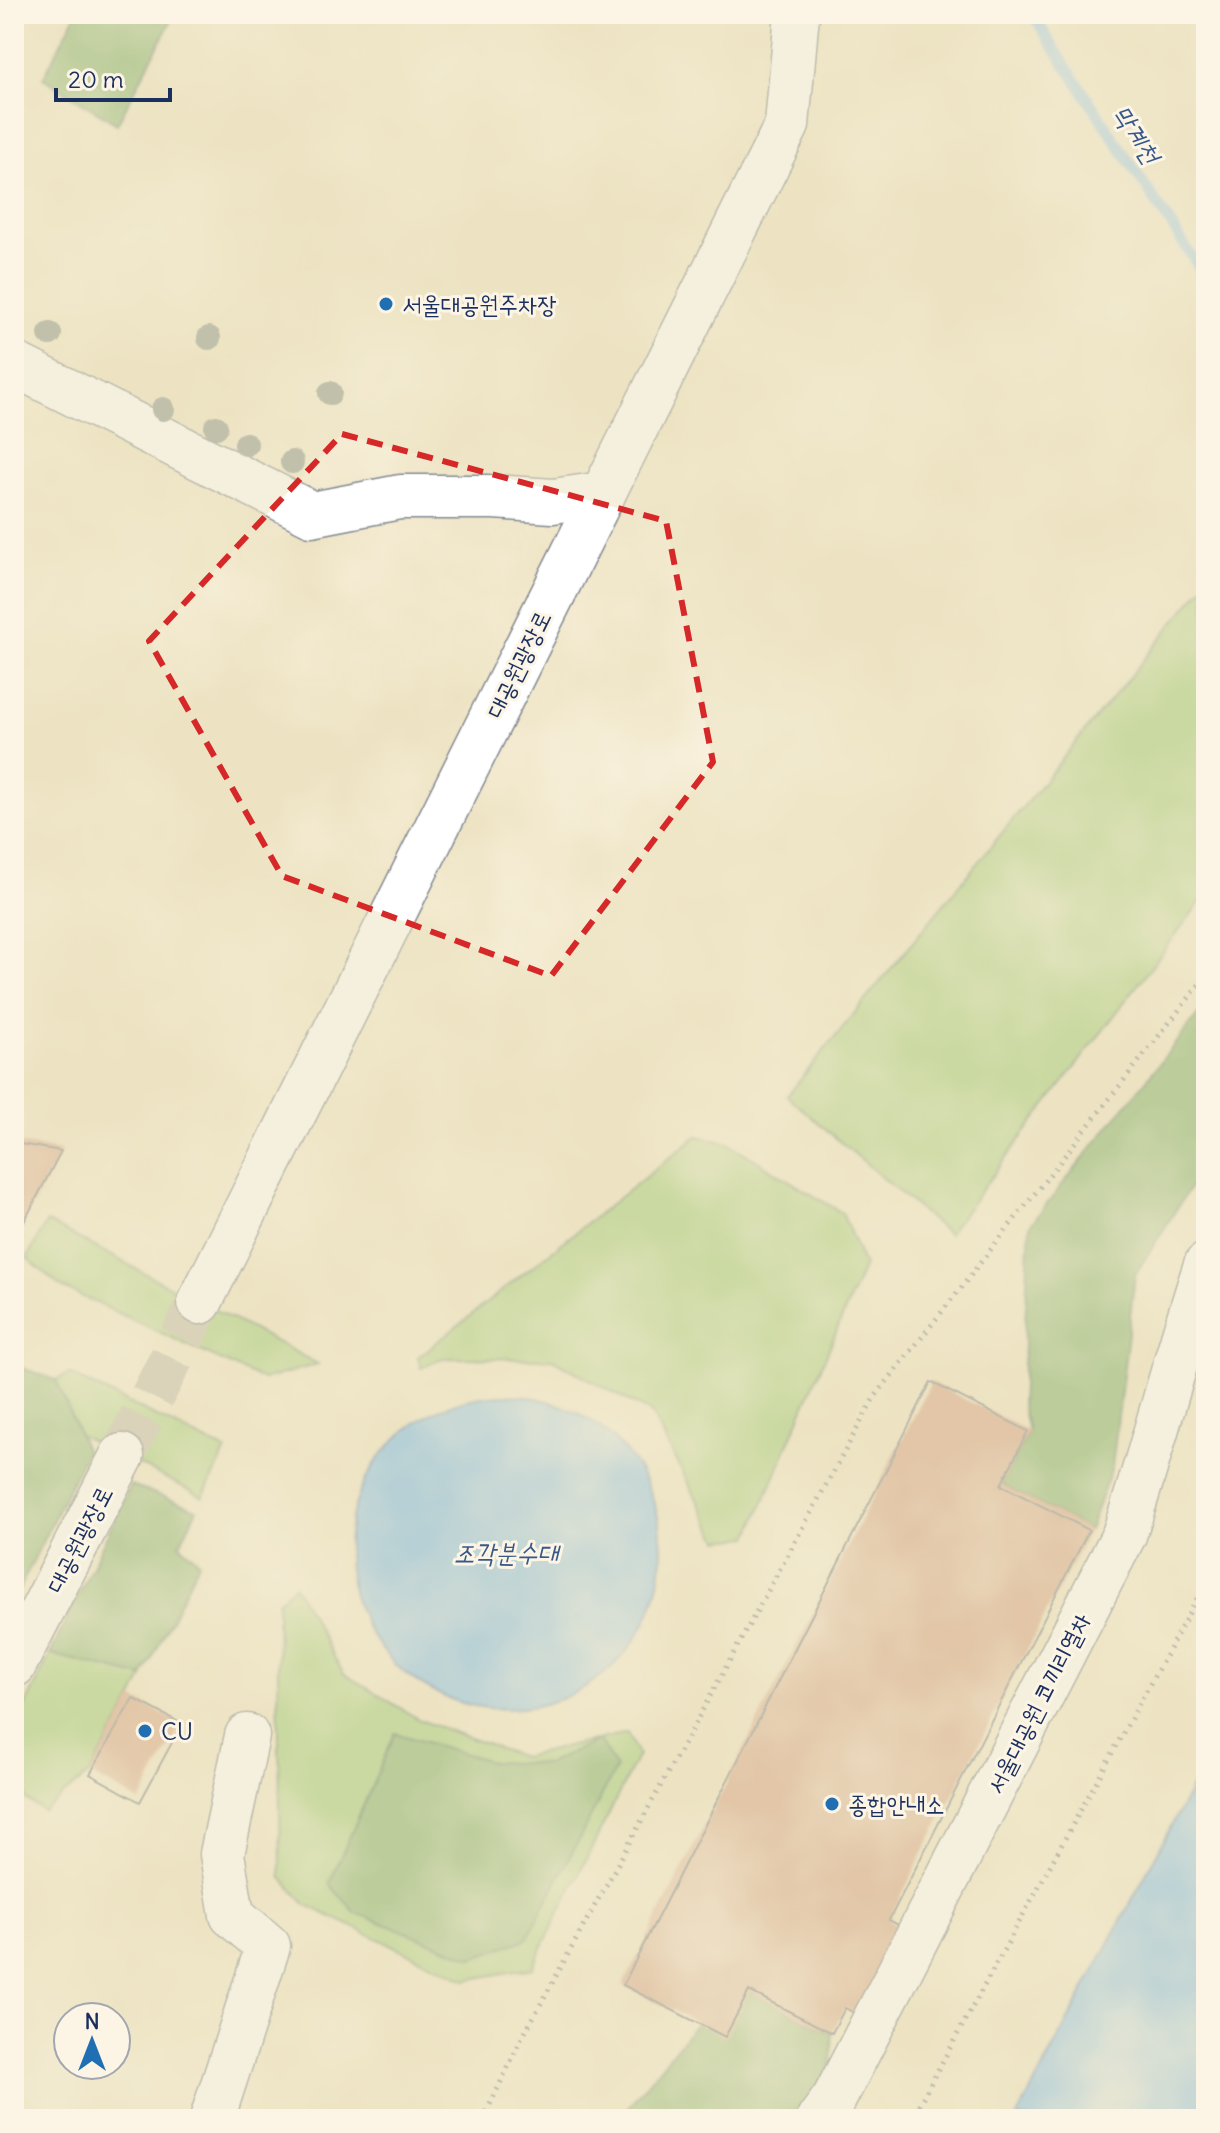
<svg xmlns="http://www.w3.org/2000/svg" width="1220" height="2133" font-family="Delius,'Poor Story',sans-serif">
<rect width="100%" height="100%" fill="#fcf5e5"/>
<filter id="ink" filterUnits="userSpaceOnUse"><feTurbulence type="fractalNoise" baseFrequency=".0125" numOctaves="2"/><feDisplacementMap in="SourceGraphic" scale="16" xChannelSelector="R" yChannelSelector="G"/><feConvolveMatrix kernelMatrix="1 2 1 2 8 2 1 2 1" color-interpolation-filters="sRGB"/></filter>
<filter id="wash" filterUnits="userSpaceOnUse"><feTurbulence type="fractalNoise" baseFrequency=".006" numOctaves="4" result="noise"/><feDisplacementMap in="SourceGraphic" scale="32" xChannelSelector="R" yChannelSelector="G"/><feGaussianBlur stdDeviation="1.8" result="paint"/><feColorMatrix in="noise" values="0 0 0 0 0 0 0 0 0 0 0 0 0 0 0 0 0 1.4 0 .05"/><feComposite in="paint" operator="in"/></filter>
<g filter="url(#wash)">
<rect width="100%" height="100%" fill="#ede3c3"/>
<!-- green -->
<g fill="#a1cc79" stroke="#5e7e6c" stroke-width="2">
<path d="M1206,583V895L948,1234L787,1096Z"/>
<path d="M697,1136L728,1143L842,1213L864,1266L749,1537L719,1540L651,1413L552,1359L443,1358L421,1368L418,1357Z"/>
<path d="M47,1222L318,1364L263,1380L61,1287L27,1258Z"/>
<path d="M69,1374L226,1451L203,1497L79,1435L56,1380Z"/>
<path d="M131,1485L197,1509L180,1544L199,1562L133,1698L90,1774L43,1811L27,1800L15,1767V1728Z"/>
<path d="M294,1585L343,1673L420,1720L522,1757L627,1733L638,1755L532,1968L466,1980L306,1905L281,1877L277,1602Z"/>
</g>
<!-- forest -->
<g fill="#80b069" stroke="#4e7064" stroke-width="2">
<path d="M76,14H175L117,124L43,78Z"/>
<path d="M1206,1005V1162L1135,1275L1112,1467L1089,1530L1001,1485L1028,1431L1021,1403L1030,1225Z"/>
<path d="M14,1365L56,1380L86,1452L14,1600Z"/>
<path d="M131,1485L197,1509L180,1544L199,1562L143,1677L50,1654Z"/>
<path d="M395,1733L493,1762L547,1764L599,1740L616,1768L527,1939L473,1958L356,1913L329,1884Z"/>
<path d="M749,1991L832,2033C835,2073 822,2090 797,2119H618L697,2022Z"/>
</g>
<!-- water -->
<g fill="#77b9ec" stroke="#4974a5" stroke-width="2">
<circle cx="505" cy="1552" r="157"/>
<path d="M1206,1760V2119H1016Z"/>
</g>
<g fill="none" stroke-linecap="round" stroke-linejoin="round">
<!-- stream -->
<path stroke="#77b9ec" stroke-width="11" d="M1032,14L1206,278"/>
</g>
<g id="blocks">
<!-- building -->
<g fill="#d5a386">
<path d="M14,1143L61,1151L14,1241Z"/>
<path d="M931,1382L1028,1431L1001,1485L1089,1530L889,1920L913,1933L866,2019L845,2008L832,2033L749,1991L725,2037L623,1985Z"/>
<path d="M133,1698L182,1724L140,1802L90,1774Z"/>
</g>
</g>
</g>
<g filter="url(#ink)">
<use href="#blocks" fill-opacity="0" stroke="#848990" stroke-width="2"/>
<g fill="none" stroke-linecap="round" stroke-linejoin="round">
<!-- minor-tunnel -->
<path stroke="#c3bfaf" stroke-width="44" stroke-dasharray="44 22" stroke-linecap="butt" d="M122,1456L200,1302"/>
<defs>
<g id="minor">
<path d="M14,364L312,514L400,497H494L553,501L603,494"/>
<path d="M200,1302L787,125L797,14"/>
<path d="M14,1665L122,1456"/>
<path d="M212,2119L268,1946L232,1915L222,1854L247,1736"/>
<path d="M819,2119L834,2099L1124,1535C1154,1445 1176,1354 1206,1265"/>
</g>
</defs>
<!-- minor casing -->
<use href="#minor" stroke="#848990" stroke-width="47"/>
<!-- path -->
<g stroke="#848990" stroke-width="5" stroke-dasharray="2 6" stroke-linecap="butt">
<path d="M483,2119L522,2038L874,1398L1206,976"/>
<path d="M911,2119L1206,1582"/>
</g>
<!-- minor -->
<use href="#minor" stroke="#fff" stroke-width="44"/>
</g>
<!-- trees -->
<g fill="#8c958f">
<circle cx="50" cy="334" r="12"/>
<circle cx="209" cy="338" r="12"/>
<circle cx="330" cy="393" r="12"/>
<circle cx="163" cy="409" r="12"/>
<circle cx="216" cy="427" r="12"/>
<circle cx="246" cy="444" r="12"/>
<circle cx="292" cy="462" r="12"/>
</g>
</g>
<!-- marked area -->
<path d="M0 0H1220V2133H0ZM342,434L666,521L713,762L551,976L282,876L149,641Z" fill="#ede3c3" fill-opacity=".55" fill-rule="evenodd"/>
<path fill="none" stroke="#d62828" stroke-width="6" stroke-dasharray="16 10" stroke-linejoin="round" d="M342,434L666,521L713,762L551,976L282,876L149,641Z"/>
<!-- markers -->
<g fill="#1f6fb2" stroke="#fcf5e5" stroke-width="3">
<circle cx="386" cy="304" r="8"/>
<circle cx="145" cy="1731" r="8"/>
<circle cx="832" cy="1804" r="8"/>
</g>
<g text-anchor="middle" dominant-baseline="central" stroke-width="6" stroke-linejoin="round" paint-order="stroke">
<!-- poi labels -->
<g font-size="24" fill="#1b2f5e" stroke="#fcf5e5" text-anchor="start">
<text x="402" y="304">서울대공원주차장</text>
<text x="161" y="1731">CU</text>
<text x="848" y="1804">종합안내소</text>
</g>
<!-- street labels -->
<g font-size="24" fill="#1b2f5e" stroke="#fcf5e5">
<text transform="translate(518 664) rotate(-64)">대공원광장로</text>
<text transform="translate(79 1539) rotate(-63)">대공원광장로</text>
<text transform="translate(1038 1703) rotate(-63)">서울대공원 코끼리열차</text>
</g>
<!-- water labels -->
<g font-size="26" font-style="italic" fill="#375889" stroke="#fcf5e5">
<text transform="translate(1137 134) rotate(57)">막계천</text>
<text x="506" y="1552">조각분수대</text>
</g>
</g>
<!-- margin -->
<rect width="1220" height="2133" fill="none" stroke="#fcf5e5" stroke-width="48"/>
<!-- north arrow -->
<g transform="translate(92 2041)"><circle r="38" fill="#fcf5e5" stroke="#a2a6af" stroke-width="2"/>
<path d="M0-6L14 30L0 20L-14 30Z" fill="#1f6fb2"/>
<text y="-12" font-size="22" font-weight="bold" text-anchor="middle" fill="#1b2f5e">N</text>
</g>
<!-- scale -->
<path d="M56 88v12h114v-12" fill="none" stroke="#1b2f5e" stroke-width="4"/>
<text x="68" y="88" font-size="24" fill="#1b2f5e" stroke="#fcf5e5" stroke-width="6" paint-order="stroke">20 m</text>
</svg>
